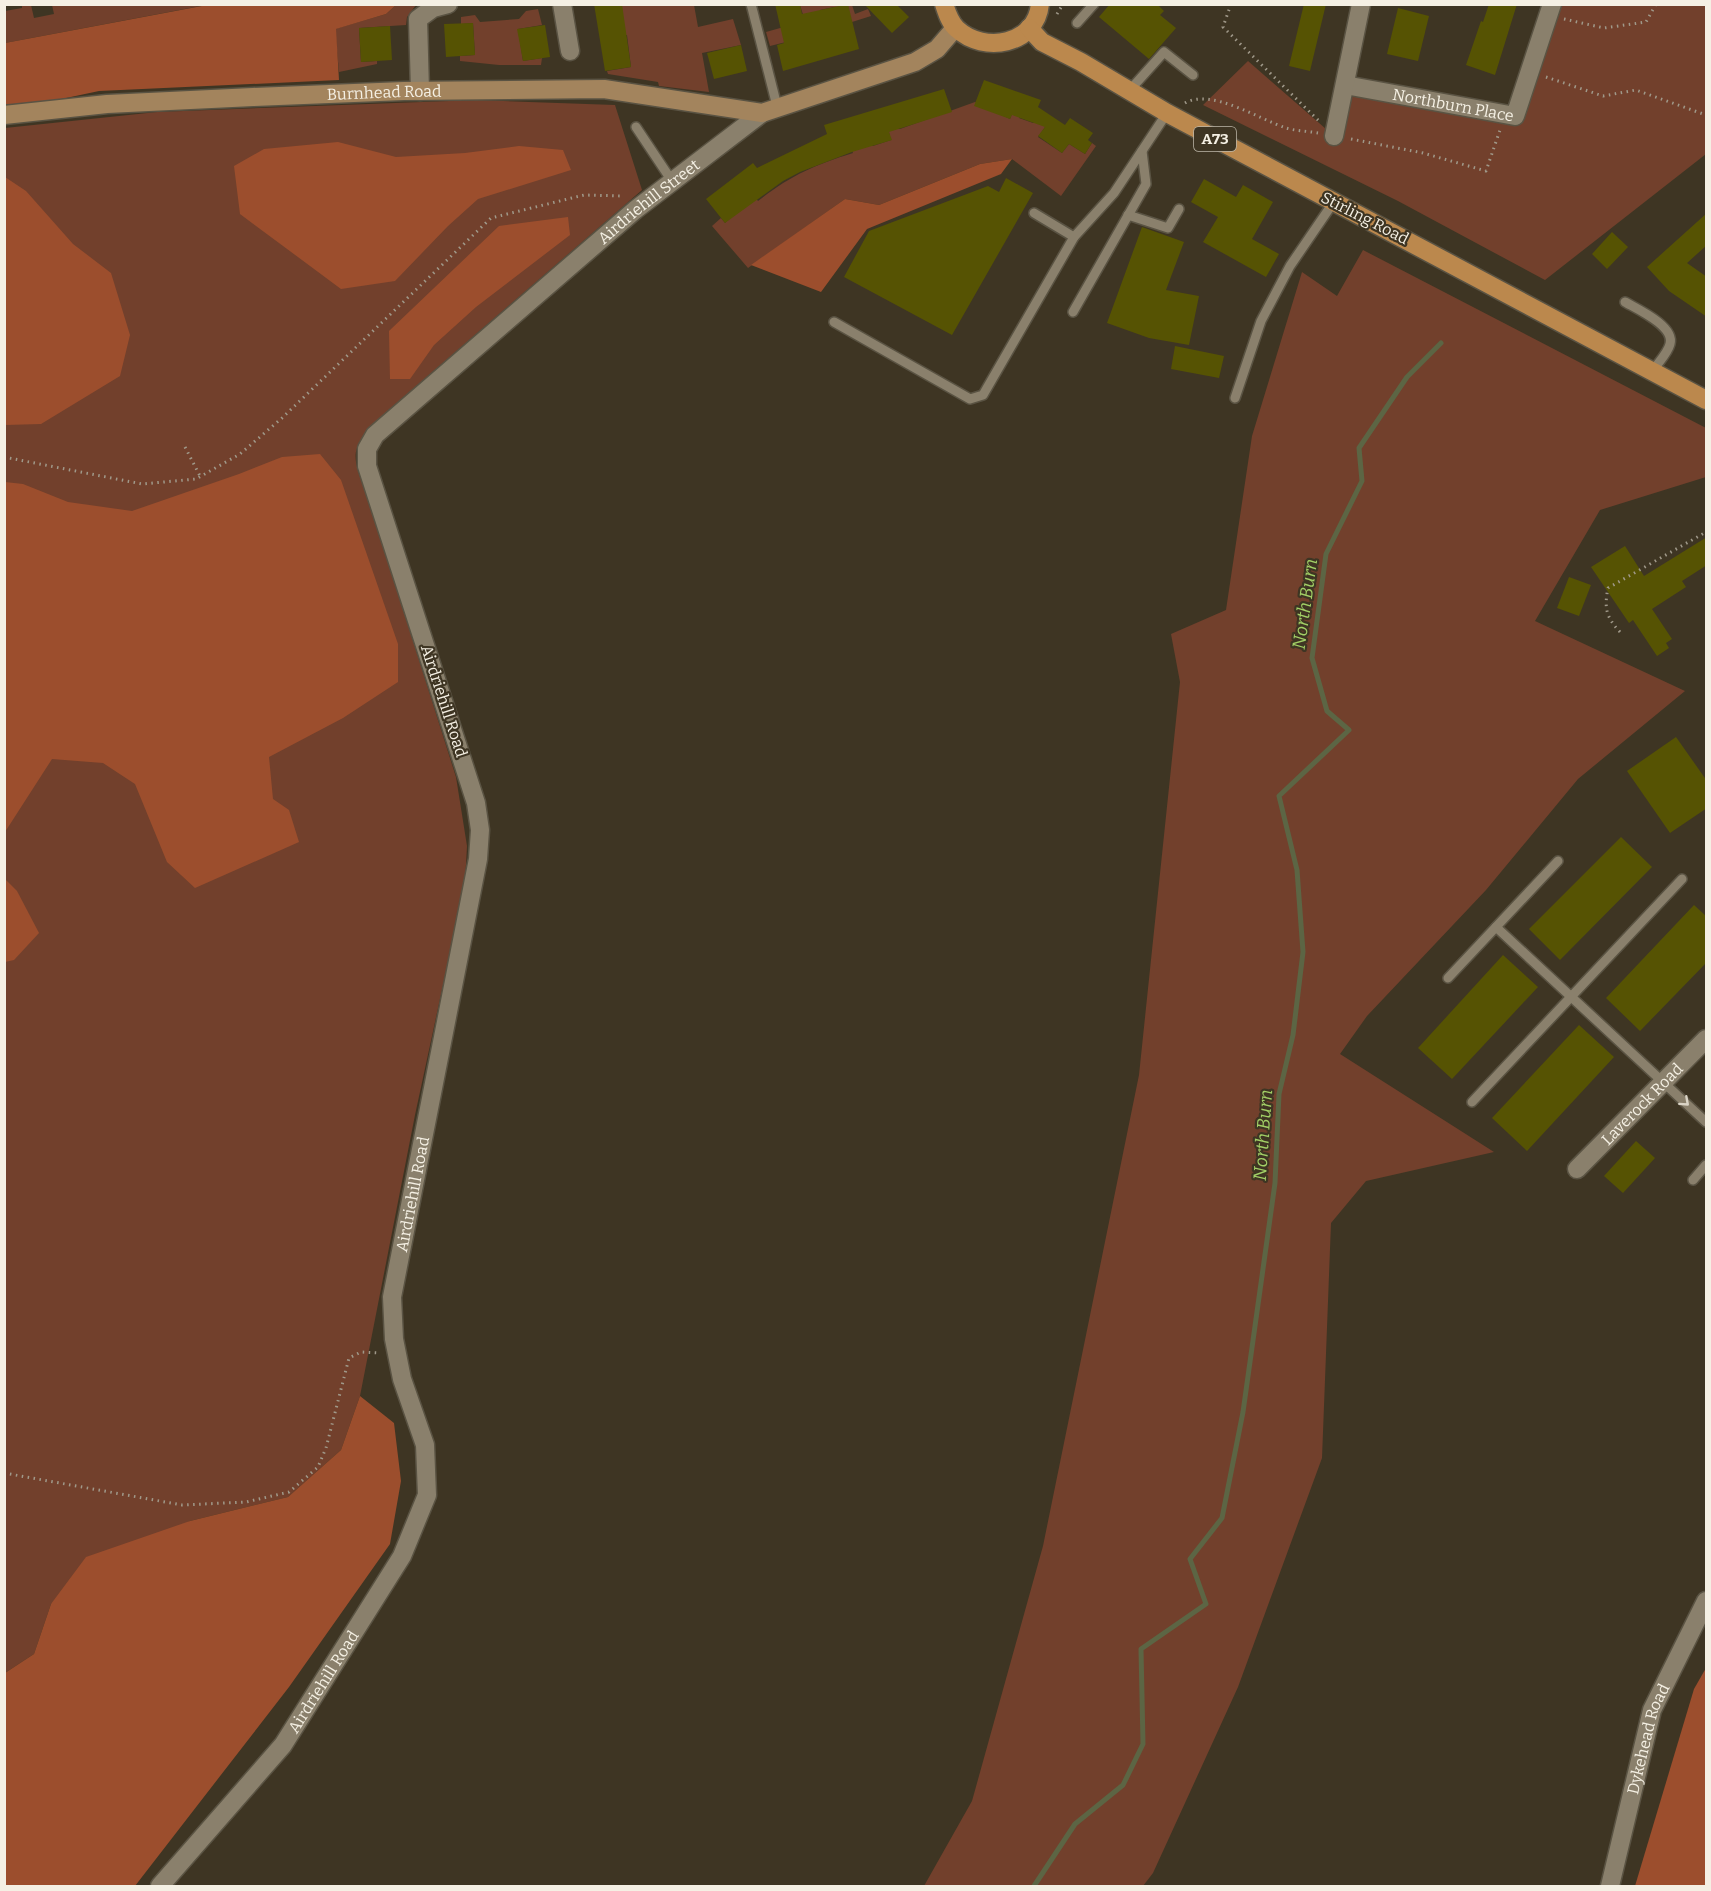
<svg xmlns="http://www.w3.org/2000/svg" width="1711" height="1891" font-family="Bitter,serif">
<rect width="100%" height="100%" fill="#3e3523"/>
<!-- green -->
<g fill="#72402c">
<path d="M22,5H31L34,18L54,14L52,5H206L5,43V11L22,8Z"/>
<path d="M396,5H416L407,17L406,25L359,28L361,62L377,61V64L339,72L335,29L386,14Z"/>
<path d="M622,5H694L698,27L733,19L741,45L702,53L709,92L659,86L658,82L608,74L607,71L631,67L627,35L605,38Z"/>
<path d="M800,5H852L855,14L868,9L871,16L852,22L834,7L820,10L818,34L770,46L766,32L805,21Z"/>
<path d="M1552,5H1706V154L1545,280L1398,201L1203,105L1248,61L1334,136L1345,85L1515,116Z"/>
<path d="M538,9L542,25L518,29L523,61L542,58L541,65H499L460,61V56L475,55L473,23L461,24V17L475,15L480,22L519,19L526,11Z"/>
<path d="M476,100L615,105L642,190L384,414C353,446 348,450 366,492L456,777L467,846L465,883L415,1115L360,1396L341,1450L288,1497L190,1521L51,1604L34,1654L5,1673V128L157,112Z"/>
<path d="M975,102L1010,119L1015,106L1022,108L1019,118L1033,123L1052,117L1038,137L1062,153L1069,144L1085,154L1092,143L1096,146L1061,196L1012,159L980,164L879,205L845,199L748,268L712,226L721,218L725,223L754,196L758,201C790,176 814,165 853,153L850,145L873,146L891,140L888,129H900Z"/>
<path d="M1363,250L1706,428V477L1600,510L1535,621L1685,691L1578,779L1486,890L1367,1016L1340,1054L1494,1152L1366,1181L1331,1223L1322,1458L1238,1687L1153,1873L1143,1886H924L972,1801L1043,1546L1139,1075L1180,682L1171,634L1226,610L1252,436L1302,272L1337,296Z"/>
</g>
<!-- forest -->
<g fill="#9c4e2d">
<path d="M207,5H396L386,14L336,29L339,80L99,91L5,111V43Z"/>
<path d="M338,142L396,157L465,153L519,146L563,150L571,170L478,199L448,226L395,281L341,289L240,214L234,166L264,149Z"/>
<path d="M1012,159L1001,174L867,229L821,292L751,265L845,199L879,205L980,164Z"/>
<path d="M5,177L26,191L73,244L111,273L130,335L120,376L41,424L5,425Z"/>
<path d="M568,217L570,235L476,307L434,345L410,379H390L389,331L499,226Z"/>
<path d="M320,454L341,480L398,644V682L343,718L269,757L273,799L289,810L299,842L195,888L167,862L135,784L103,763L52,759L5,832V482L23,484L68,502L132,511L239,474L282,457Z"/>
<path d="M4,878L17,891L39,933L14,960L5,962Z"/>
<path d="M360,1396L394,1423L401,1481L390,1544L289,1687L135,1886H5V1673L34,1654L51,1604L86,1557L190,1521L288,1497L341,1450Z"/>
<path d="M1706,1668V1886H1635L1694,1689Z"/>
</g>
<g fill="none" stroke-linecap="round" stroke-linejoin="round">
<!-- stream -->
<path stroke="#5c6544" stroke-width="5" d="M1034,1886L1075,1824L1123,1785L1143,1744L1141,1649L1206,1604L1190,1559L1222,1518L1243,1412L1275,1183L1279,1094L1293,1035L1303,952L1297,870L1279,796L1349,730L1327,711L1312,658L1326,554L1362,481L1359,448L1407,377L1441,343"/>
</g>
<!-- building -->
<g fill="#565303">
<path d="M594,4H622L631,67L605,71Z"/>
<path d="M775,4H800L802,14L848,4L859,49L783,71L777,45L784,43Z"/>
<path d="M864,4H896L909,17L892,33Z"/>
<path d="M1110,4H1157L1164,11L1160,15L1176,28L1149,59L1099,17Z"/>
<path d="M1304,4H1326L1310,71L1289,66Z"/>
<path d="M1489,4H1517L1495,75L1466,65L1481,21L1483,22Z"/>
<path d="M1398,8L1429,16L1418,61L1387,54Z"/>
<path d="M473,23L475,55L446,57L444,24Z"/>
<path d="M545,25L550,57L523,61L517,29Z"/>
<path d="M390,26L392,60L361,62L359,28Z"/>
<path d="M741,45L747,71L714,79L707,53Z"/>
<path d="M984,80L1041,100L1038,107L1065,125L1070,118L1093,133L1088,140L1092,143L1085,154L1069,144L1062,153L1038,136L1045,127L1012,115L1010,119L974,106Z"/>
<path d="M944,89L952,112L889,132L892,140L852,152L800,172L783,181L725,223L706,199L753,163L757,168L827,134L824,125Z"/>
<path d="M1006,178L1033,193L952,335L844,277L869,231L988,186L999,192Z"/>
<path d="M1204,179L1236,197L1243,185L1273,202L1252,239L1279,254L1266,277L1203,242L1218,217L1191,202Z"/>
<path d="M1707,213V245L1687,263L1707,277V317L1669,291L1647,267Z"/>
<path d="M1142,227L1184,242L1166,290L1199,296L1189,345L1149,338L1107,323Z"/>
<path d="M1612,232L1628,247L1607,269L1592,254Z"/>
<path d="M1175,346L1224,356L1219,378L1171,369Z"/>
<path d="M1707,537V565L1682,581L1686,587L1652,609L1672,639L1666,643L1669,648L1657,656L1633,620L1629,623L1591,567L1625,546L1644,576Z"/>
<path d="M1569,577L1591,585L1579,616L1557,608Z"/>
<path d="M1676,737L1707,781V808L1670,833L1627,771Z"/>
<path d="M1621,837L1652,867L1560,960L1529,929Z"/>
<path d="M1694,905L1707,917V962L1640,1031L1606,998Z"/>
<path d="M1503,955L1538,987L1452,1079L1418,1048Z"/>
<path d="M1579,1025L1614,1057L1527,1151L1492,1118Z"/>
<path d="M1636,1141L1655,1158L1623,1193L1604,1176Z"/>
</g>
<g fill="none" stroke-linecap="round" stroke-linejoin="round">
<defs>
<g id="service">
<path d="M751,4L777,106"/>
<path d="M1077,23L1094,4"/>
<path d="M1129,91L1164,52L1193,75"/>
<path d="M636,127L672,181"/>
<path d="M1034,213L1074,237"/>
<path d="M1128,215L1168,228L1179,209"/>
<path d="M1625,302C1637,309 1675,326 1670,344C1668,353 1657,364 1652,372"/>
<path d="M1073,312L1146,184L1142,151"/>
<path d="M834,322L970,399L983,395L1074,237L1114,193L1167,113"/>
<path d="M1235,398L1261,321L1290,266L1333,203"/>
<path d="M1496,927L1706,1122"/>
<path d="M1448,978L1558,861"/>
<path d="M1472,1102L1682,879"/>
<path d="M1693,1180L1706,1165"/>
</g>
<g id="minor">
<path d="M562,4L570,51"/>
<path id="s1" d="M1345,85L1515,116L1552,4"/>
<path d="M420,91L418,19L433,8L448,4"/>
<path d="M1334,136L1361,4"/>
<path id="s2" d="M1577,1169L1706,1039"/>
<path id="s3" d="M1610,1886L1652,1710L1706,1601"/>
</g>
<g id="tertiary">
<path id="s4" d="M160,1886L283,1745L402,1556L427,1495L425,1445L402,1379L394,1339L392,1297L478,859L480,830L476,803L367,466V449L375,435L635,210L762,113"/>
</g>
<g id="secondary">
<path id="s5" d="M4,115L107,104L253,97L404,91L604,89L762,113L915,62L937,49L955,28"/>
</g>
<g id="primary">
<path d="M944,4C947,13 950,23 957,29C984,54 1036,45 1040,4"/>
<path d="M1029,28L1042,42L1081,62L1167,113L1706,400"/>
</g>
</defs>
<!-- service casing -->
<use href="#service" stroke="#5a5343" stroke-width="12"/>
<!-- minor casing -->
<use href="#minor" stroke="#5a5343" stroke-width="21"/>
<!-- tertiary casing -->
<use href="#tertiary" stroke="#5a5343" stroke-width="21"/>
<!-- secondary casing -->
<use href="#secondary" stroke="#5a5343" stroke-width="21"/>
<!-- primary casing -->
<use href="#primary" stroke="#5a5343" stroke-width="21"/>
<!-- path -->
<g stroke="#a0998a" stroke-width="3" stroke-dasharray="1.5 4.5" stroke-linecap="butt">
<path d="M1231,4L1223,27L1320,122"/>
<path d="M1057,14L1063,4"/>
<path d="M1564,19L1604,28L1646,22L1656,4"/>
<path d="M1546,77L1603,96L1636,90L1706,115"/>
<path d="M1185,103C1211,88 1259,119 1286,128C1296,131 1307,131 1318,133"/>
<path d="M1351,139L1423,153L1486,171L1500,130"/>
<path d="M185,447L200,476"/>
<path d="M4,457L142,484L196,479L240,454L282,418L491,218L584,195L623,196"/>
<path d="M1620,632C1606,617 1604,608 1608,588L1706,532"/>
<path d="M4,1473L182,1505L246,1502L289,1492L318,1467L326,1448L349,1358L361,1352L380,1353"/>
</g>
<!-- service -->
<use href="#service" stroke="#8a806c" stroke-width="9"/>
<!-- minor -->
<use href="#minor" stroke="#8a806c" stroke-width="18"/>
<!-- tertiary -->
<use href="#tertiary" stroke="#8a806c" stroke-width="18"/>
<!-- secondary -->
<use href="#secondary" stroke="#a3845d" stroke-width="18"/>
<!-- primary -->
<use href="#primary" stroke="#bb884d" stroke-width="18"/>
</g>
<!-- one-way arrows -->
<defs><path id="oneway-chevron" d="M-2-3.5L2.5 0L-2 3.5" fill="none" stroke-width="1.6" stroke-linecap="round" stroke-linejoin="round" transform="scale(1.5)"/></defs>
<use stroke="#dad4c6" href="#oneway-chevron" transform="translate(1685 1102) rotate(42)"/>
<g text-anchor="middle" dominant-baseline="central" stroke-width="4.5" stroke-linejoin="round" paint-order="stroke">
<!-- shield labels -->
<rect fill="#3e3523" stroke="#beb8aa" stroke-width="1.5" x="1194" y="127" width="42" height="24" rx="4.5"/>
<g font-size="15" font-weight="bold" fill="#f5f0e4">
<text x="1215" y="139">A73</text>
</g>
<!-- street labels -->
<g font-size="16" fill="#f5f0e4" stroke="#3e3523">
<text stroke="none"><textPath href="#s5" startOffset="381">Burnhead Road</textPath></text>
<text stroke="none"><textPath href="#s1" startOffset="110">Northburn Place</textPath></text>
<text stroke="none"><textPath href="#s4" startOffset="1929">Airdriehill Street</textPath></text>
<text transform="translate(1365 218) rotate(27)">Stirling Road</text>
<text transform="translate(444 701) rotate(72)">Airdriehill Road</text>
<text stroke="none"><textPath href="#s2" startOffset="92">Laverock Road</textPath></text>
<text stroke="none"><textPath href="#s4" startOffset="784">Airdriehill Road</textPath></text>
<text stroke="none"><textPath href="#s4" startOffset="262">Airdriehill Road</textPath></text>
<text stroke="none"><textPath href="#s3" startOffset="152">Dykehead Road</textPath></text>
</g>
<!-- water labels -->
<g font-size="18" font-style="italic" fill="#a2d066" stroke="#3e3523">
<text transform="translate(1305 604) rotate(-82)">North Burn</text>
<text transform="translate(1263 1135) rotate(-86)">North Burn</text>
</g>
</g>
<!-- border -->
<rect width="1711" height="1891" fill="none" stroke="#f5f0e4" stroke-width="12"/>
</svg>
